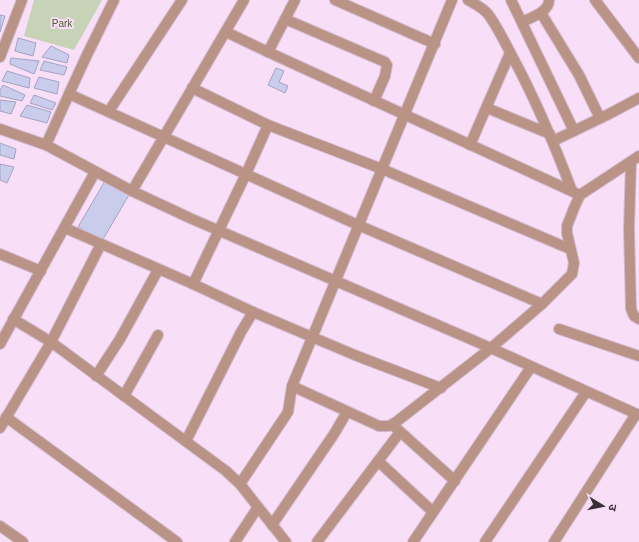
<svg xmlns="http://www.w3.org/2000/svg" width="639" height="542" font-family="Helvetica,'Noto Sans Devanagari',sans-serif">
<rect width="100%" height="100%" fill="#f9def7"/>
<!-- green -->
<path fill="#c6d3b7" d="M34,0H102L74,50L24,36Z"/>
<!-- building -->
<g fill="#c9cceb" stroke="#a2a4c2">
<path d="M0,15L5,16L0,32Z"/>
<path d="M18,38L36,43L33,56L15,51Z"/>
<path d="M51,46L69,55L67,63L42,57Z"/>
<path d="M11,58L39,61L34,74L10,64Z"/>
<path d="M44,61L67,67L64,75L40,70Z"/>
<path d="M276,68L284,71L279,82L288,86L285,93L268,85Z"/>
<path d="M7,71L30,78L29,88L2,81Z"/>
<path d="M39,77L59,82L57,94L34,88Z"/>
<path d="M3,85L25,95L22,101L0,96V90Z"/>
<path d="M34,95L56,103L52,110L30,103Z"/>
<path d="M0,100L16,102L11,114L0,111Z"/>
<path d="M27,105L51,112L47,123L20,116Z"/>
<path d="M0,143L16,149L14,159L0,155Z"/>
<path d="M0,164L14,167L7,183L0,180Z"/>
<path d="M105,181L129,195L102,241L78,227Z"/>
</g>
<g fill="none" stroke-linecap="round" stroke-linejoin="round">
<defs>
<g id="minor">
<path d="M335,0L435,44"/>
<path d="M468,0C475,4 483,8 488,14C497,26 504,41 511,54C536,100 554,143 572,191"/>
<path d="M511,0L574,131"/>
<path d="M595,0L639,58"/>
<path d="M541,13L579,75L600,118"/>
<path d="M285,19L385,62L387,65L385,76L374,101"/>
<path d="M522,22C532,17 549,12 549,0"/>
<path d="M226,32L268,52L580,195"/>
<path d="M268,52L295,0"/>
<path d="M0,57L22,0"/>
<path d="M192,88L268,125L382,169L570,249"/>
<path d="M69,94L85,59L114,0"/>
<path d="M487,108L550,134"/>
<path d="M109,111L182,0"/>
<path d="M0,129L46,145L132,191L192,219L484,345L639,415"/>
<path d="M553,141L609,114L639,98"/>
<path d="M46,145L69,94L358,225L542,304"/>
<path d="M470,145L510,53"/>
<path d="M631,162L629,229L631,309L634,316L639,319"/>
<path d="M132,191L244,0"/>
<path d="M65,228L193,284L253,312L241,332L186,441"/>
<path d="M0,254L41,271"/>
<path d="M193,284L246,174L268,125"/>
<path d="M253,312L357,356L441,388"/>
<path d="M13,319L51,342L101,244"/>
<path d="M559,329L639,356"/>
<path d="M0,344L95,172"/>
<path d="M96,376L120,339L158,270"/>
<path d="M292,386L379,426H389L396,422L491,348L542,304L572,274L574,263L567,233V226L574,208L580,195L639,156"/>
<path d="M124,396L158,335"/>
<path d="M6,417L177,542"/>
<path d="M395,427L455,481"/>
<path d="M0,428L51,342L226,471L240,484L258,507"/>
<path d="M378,461L433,512"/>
<path d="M240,484L288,412L292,386L452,0"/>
<path d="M272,525L334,434L347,412"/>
<path d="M0,526L23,542"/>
<path d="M235,542L258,507L286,542"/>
<path d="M317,542L400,432"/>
<path d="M413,542L531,367"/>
<path d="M485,542L586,392"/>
<path d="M554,542L636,414"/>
</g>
</defs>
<!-- minor casing -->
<use href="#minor" stroke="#d3bbd1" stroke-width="12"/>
<!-- minor -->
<use href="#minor" stroke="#b99486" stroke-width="10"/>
</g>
<g text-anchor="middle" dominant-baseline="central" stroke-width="4" stroke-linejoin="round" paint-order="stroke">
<!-- park labels -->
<g font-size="10" fill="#4a5f2b" stroke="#f9def7">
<text x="62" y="23">Park</text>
</g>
</g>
<!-- north arrow -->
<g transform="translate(603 506) rotate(100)" stroke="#f9def7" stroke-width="3" paint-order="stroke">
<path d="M0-3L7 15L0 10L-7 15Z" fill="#392e38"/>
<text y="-6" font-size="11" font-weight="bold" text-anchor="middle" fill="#392e38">उ</text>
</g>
</svg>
